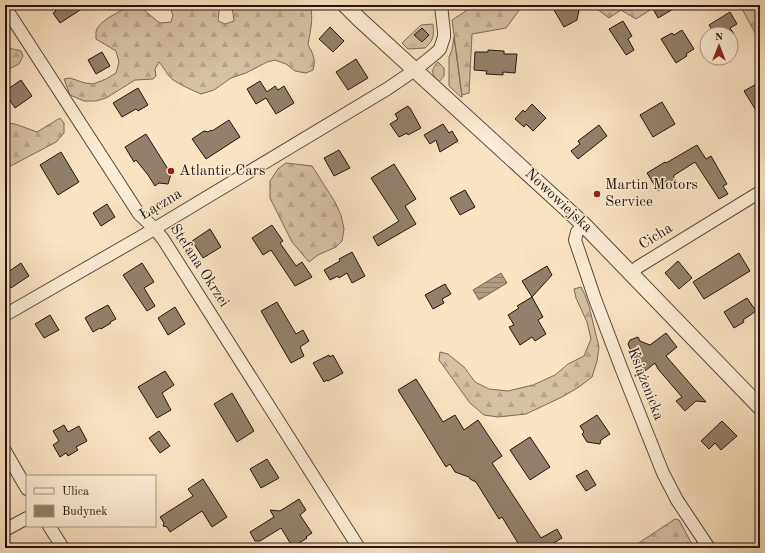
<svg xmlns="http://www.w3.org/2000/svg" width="765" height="553" font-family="'Old Standard TT',serif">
<defs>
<pattern id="grass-tufts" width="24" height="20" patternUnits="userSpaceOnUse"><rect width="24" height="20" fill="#d5c1a3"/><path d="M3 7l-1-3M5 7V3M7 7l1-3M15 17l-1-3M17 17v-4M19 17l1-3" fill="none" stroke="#b7a58b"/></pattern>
<pattern id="forest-firs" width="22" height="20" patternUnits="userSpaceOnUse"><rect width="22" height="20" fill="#d5c1a3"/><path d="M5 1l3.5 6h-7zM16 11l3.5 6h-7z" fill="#b7a58b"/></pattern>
<pattern id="water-rules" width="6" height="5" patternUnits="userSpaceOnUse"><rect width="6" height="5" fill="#b09d85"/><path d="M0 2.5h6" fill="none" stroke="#8f7f6b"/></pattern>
</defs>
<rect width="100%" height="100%" fill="#fae4c2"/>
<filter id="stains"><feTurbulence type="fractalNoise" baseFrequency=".005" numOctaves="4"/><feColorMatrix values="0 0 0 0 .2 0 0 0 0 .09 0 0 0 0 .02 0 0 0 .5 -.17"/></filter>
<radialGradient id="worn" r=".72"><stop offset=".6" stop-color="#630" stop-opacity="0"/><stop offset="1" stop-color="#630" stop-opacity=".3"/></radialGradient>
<!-- grass -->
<g fill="url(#grass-tufts)" stroke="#7b6a58">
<path d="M433,24C434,36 434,40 425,48L408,49L402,43L421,25Z"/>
<path d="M454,37L462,97H461L449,86V57L452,50Z"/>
<path d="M438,62L444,68V76L438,83C432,74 430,70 438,62Z"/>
</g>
<!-- forest -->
<g fill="url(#forest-firs)" stroke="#7b6a58">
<path d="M132,5L143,9L157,21L161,23L171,22L173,15L170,8L167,5H218L219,11L218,21L225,24L234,21L233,13L231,5H310C314,20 310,30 308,45C313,53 316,60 313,70L306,73L295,71L286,64L275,60L267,62L246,73L231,78L214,90L201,94C192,90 180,85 172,79C167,75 164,67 159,62L155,69L156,76L153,79L135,80L106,98L96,101H84L70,95L64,79L70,78L85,83L93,84L106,79L116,73L119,62L116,51L96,39C96,37 96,34 96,32C98,20 122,11 132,5Z"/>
<path d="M475,5H523L506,28L472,34L469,93L462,95L452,20Z"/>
<path d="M592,5H658L636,19L621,10L609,18Z"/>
<path d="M740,5H760V42Z"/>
<path d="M5,47L21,51L23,56L19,64L5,71Z"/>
<path d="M60,118L64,123V133L56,142L5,169V123L15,124L37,132Z"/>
<path d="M286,163L312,166L335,202L341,215L344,229L342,241L336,247L318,255L309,262L292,242L270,198V181L278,169Z"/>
<path d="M581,287L585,295L589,306L596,335L599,347L597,361L592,377L579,387L562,397L526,414L498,417L484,415L470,403L439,360L440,352L448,354L464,367L475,382L489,389L508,391L533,385L555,375L568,364L584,356L591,339L587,322L576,298L574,289Z"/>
<path d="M675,519L679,520L694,548H631Z"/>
</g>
<!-- water -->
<path fill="url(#water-rules)" stroke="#765" d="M501,273L507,283L479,300L473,290Z"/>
<!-- building -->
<g fill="#92806c" stroke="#21140e">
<path d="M52,5H88L60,23L53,13L56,11Z"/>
<path d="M551,5H580L577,20L564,27Z"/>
<path d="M651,5H680L658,18Z"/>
<path d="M730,12L737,24L730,28L734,34H715L709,25Z"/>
<path d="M623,21L632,36L628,39L634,50L626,55L609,29Z"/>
<path d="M330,27L344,41L333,52L319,39Z"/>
<path d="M422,28L429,35L422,42L414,35Z"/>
<path d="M682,30L694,49L686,54L687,56L676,63L661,39L672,33L674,35Z"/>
<path d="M488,50L504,51V54H517L515,73L503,72V75L486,74L487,71L474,70L475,52H488Z"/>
<path d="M102,52L110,66L96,74L88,60Z"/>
<path d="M356,59L368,78L348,90L336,72Z"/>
<path d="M21,80L32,96L15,108L5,93V91Z"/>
<path d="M260,81L267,92L275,86L278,90L284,86L294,103L276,114L266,98L256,104L247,89Z"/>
<path d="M760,82V117L744,91Z"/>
<path d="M138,88L148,105L138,111L136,109L122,117L113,103Z"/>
<path d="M662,102L675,124L653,137L640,115Z"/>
<path d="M532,104L546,118L533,131L526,124L524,127L515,119L523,110L525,112Z"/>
<path d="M408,106L409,108H410L421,128L408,135L407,133L399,137L390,124L398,119L395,114Z"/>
<path d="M229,120L240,137L206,159L192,139L204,131L208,132L211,130L212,131Z"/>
<path d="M443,124L449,133L452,131L458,141L440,152L436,140L430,144L424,135Z"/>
<path d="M599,125L607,136L578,159L571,151L580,144L578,141Z"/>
<path d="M146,134L171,174L168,184L159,183L155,186L148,175L136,160L134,162L125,147Z"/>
<path d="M697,145L706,159L711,156L727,184L723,186L728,194L719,199L695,162L673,176L676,179L658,191L647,173L665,162L666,163Z"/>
<path d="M339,150L350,168L334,176L324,158Z"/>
<path d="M61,152L79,182L58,195L40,165Z"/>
<path d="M394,164L416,199L405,206L416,224L378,246L373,237L399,221L371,178Z"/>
<path d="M465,190L475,207L460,215L450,198Z"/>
<path d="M107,204L115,217L101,226L93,213Z"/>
<path d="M272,225L283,241L280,243L296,266L302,262L312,277L295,286L271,250L263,255L252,238Z"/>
<path d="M210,229L221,247L203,258L192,241Z"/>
<path d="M352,252L365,276L352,283L347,273L339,278L338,276L330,280L324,270L340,261L339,259Z"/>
<path d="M739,253L750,271L704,299L693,282Z"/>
<path d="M678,261L692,278L679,289L665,273Z"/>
<path d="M21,263L29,276L11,288L5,279V274Z"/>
<path d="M142,263L154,282L144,288L155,306L147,311L123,275Z"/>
<path d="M547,266L552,275L532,297L522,281Z"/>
<path d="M445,284L451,294L442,299L444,303L433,309L425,295Z"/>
<path d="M532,297L543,317L538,320L546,334L535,341L532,337L520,345L509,327L514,325L508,315L519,308L517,306Z"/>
<path d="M747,298L756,311L743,320L744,322L734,328L724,312Z"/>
<path d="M277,302L296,334L303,330L309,341L300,347L304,356L291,363L261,311Z"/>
<path d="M108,305L116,319L110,322L111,323L101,329L100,328L93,332L85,318H86V317Z"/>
<path d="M175,307L185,324L168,335L158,318Z"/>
<path d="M50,315L59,330L44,338L35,324Z"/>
<path d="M666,333L677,347L666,356L706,402L696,401L685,411L676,401L682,397L658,369L655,363L645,371L633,356L628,344L630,340L638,337L640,341L650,345Z"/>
<path d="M329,355L330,357L333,355L343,373L328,381L327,380L324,382L313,363Z"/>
<path d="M165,371L174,385L162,393L171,410L157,418L138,387Z"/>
<path d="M416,379L443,422L455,415L464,430L478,420L502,456L492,463L541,538L557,529L562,538L547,547L548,548H521L502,517L499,519L476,482L470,479L469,477L455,472L450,464L446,467L398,390Z"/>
<path d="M232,393L254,431L237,442L214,404Z"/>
<path d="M597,415L610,434L601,440L600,444L587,442L582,434L584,432L580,426Z"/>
<path d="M722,421L737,436L721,450L715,443L709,449L701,441Z"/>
<path d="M64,425L68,432L79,426L87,441L76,447L78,450L68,456L66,453L60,457L53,445L59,441L53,431Z"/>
<path d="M159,431L170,446L160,453L149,438Z"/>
<path d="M530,437L550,467L530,480L510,450Z"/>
<path d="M267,459L279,478L261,488L250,469Z"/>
<path d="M587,470L596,485L586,491L576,476Z"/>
<path d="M203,479L227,517L212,527L202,511L170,532L167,527L163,526L164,523L160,517L193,496L188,489Z"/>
<path d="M299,499L306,510L300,515L312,533L306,537L307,538L296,545L294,544L292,546L281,528L260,541H255L250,532L274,517L270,510L280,511Z"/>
</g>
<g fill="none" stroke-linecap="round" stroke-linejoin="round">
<defs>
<g id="minor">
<path d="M5,7L139,214L154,228L163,239L359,548"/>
<path d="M584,225L577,232L575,240L595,299L622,370L663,473L677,500L709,548"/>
<path d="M631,273L638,267L760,192"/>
<path d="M5,315L144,235L387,89L415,70L436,53L440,49L444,37V32L441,5"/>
<path d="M5,451L27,489"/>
<path d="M49,526L63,548"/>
<path d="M5,530L27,518"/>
</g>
<path id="tertiary" d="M345,5L359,19L557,200L584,225L760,407"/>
</defs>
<!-- minor casing -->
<use href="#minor" stroke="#57483b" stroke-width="14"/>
<!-- tertiary casing -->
<use href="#tertiary" stroke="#57483b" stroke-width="17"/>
<!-- minor -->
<use href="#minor" stroke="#fcedd7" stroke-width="12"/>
<!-- tertiary -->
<use href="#tertiary" stroke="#fcedd7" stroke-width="15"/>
</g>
<!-- markers -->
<g fill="#8f2418" stroke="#fcedd7" stroke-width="1.5">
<circle cx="171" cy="171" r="4"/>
<circle cx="597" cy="194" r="4"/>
</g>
<g text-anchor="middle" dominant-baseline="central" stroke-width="3" stroke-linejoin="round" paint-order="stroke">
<!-- poi labels -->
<g font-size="15" fill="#21140e" stroke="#fcedd7" text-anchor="start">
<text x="179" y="171">Atlantic Cars</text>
<text x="605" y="185">Martin Motors<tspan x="605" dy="17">Service</tspan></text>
</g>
<!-- street labels -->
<g font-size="15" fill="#21140e" stroke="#fcedd7">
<text transform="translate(558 201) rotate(43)">Nowowiejska</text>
<text transform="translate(161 205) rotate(-31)">Łączna</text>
<text transform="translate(656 237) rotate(-32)">Cicha</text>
<text transform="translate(199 266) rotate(57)">Stefana Okrzei</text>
<text transform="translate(645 384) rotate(69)">Książenicka</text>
</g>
</g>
<!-- margin -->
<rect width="765" height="553" fill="none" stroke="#fae4c2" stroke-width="20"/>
<rect x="6" y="6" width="753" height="541" fill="none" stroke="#21140e" stroke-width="2"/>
<rect x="10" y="10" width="745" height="533" fill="none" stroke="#21140e"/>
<!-- legend -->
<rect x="26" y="475" width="130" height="52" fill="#fcedd7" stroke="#a49687"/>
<rect x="34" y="488" width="20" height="6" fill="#fcedd7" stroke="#a49687"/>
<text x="62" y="495" font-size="12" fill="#21140e">Ulica</text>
<rect x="34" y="505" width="20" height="12" fill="#92806c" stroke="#a49687"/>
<text x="62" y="515" font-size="12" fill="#21140e">Budynek</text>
<!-- north arrow -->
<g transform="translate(719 46)"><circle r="19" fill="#fcedd7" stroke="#a49687"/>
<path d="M0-3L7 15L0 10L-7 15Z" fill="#8f2418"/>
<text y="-6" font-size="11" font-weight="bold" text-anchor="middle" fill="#21140e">N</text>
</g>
<rect width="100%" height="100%" filter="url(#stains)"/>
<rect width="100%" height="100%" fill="url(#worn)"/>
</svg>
